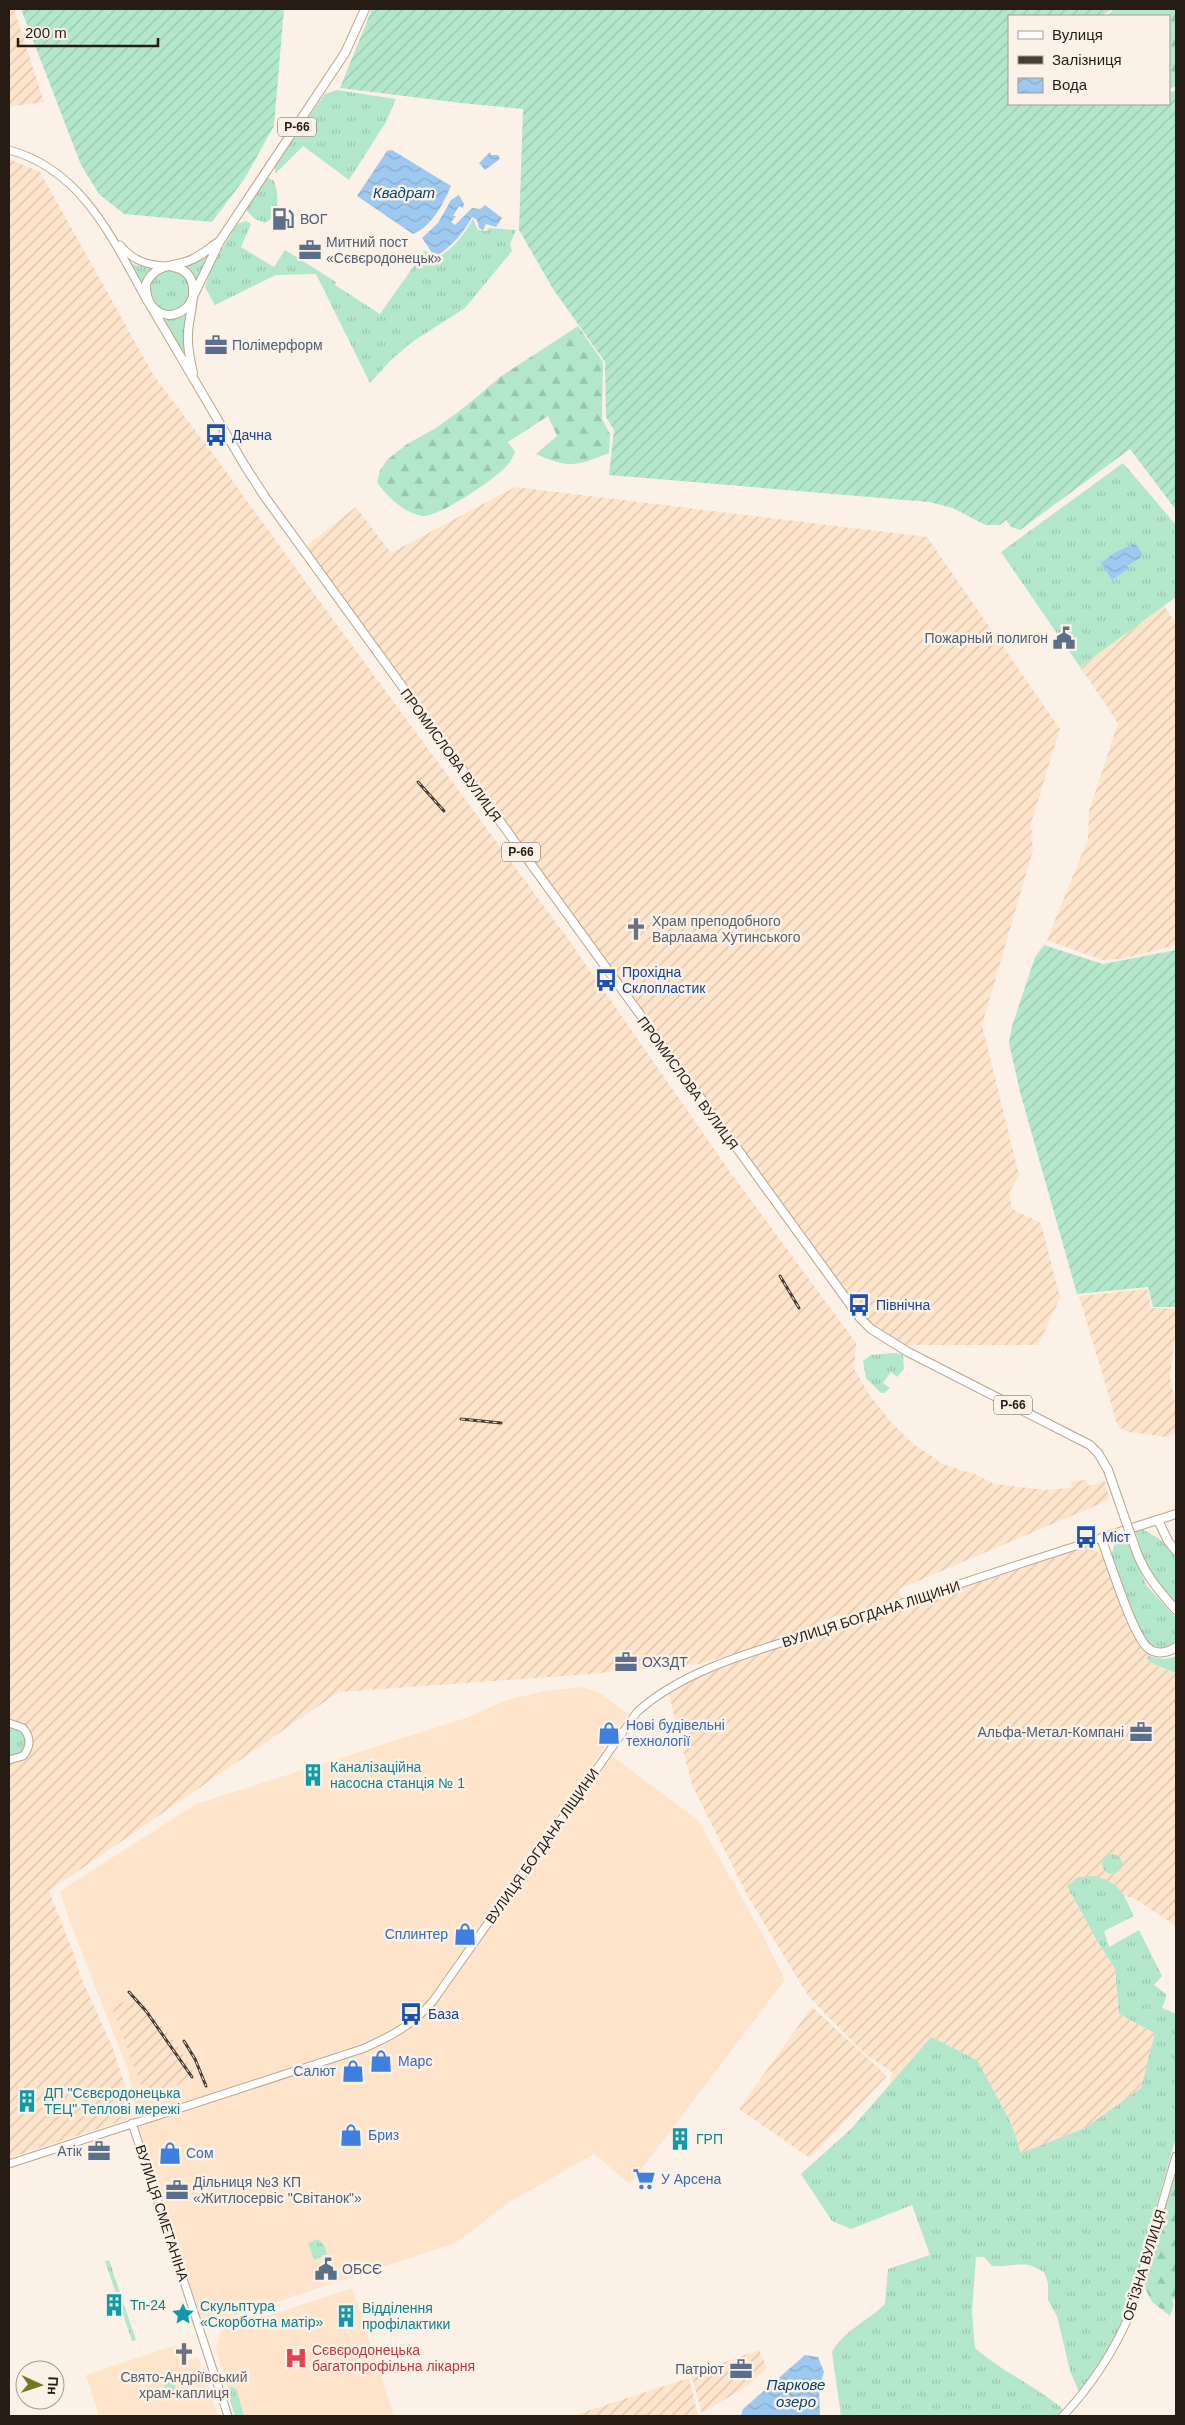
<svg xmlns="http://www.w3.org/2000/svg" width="1185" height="2425" font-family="Helvetica,sans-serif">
<defs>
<pattern id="industrial-furrows" width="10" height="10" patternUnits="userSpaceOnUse" patternTransform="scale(1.25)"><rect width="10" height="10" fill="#fee4cb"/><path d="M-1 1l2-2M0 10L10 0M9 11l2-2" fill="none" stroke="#dac3ad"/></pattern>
<pattern id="grass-tufts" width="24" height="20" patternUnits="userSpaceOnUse" patternTransform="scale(1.25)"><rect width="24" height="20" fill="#b3e7cc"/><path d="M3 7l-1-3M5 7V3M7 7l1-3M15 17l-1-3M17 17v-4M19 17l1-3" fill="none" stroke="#9ac6ae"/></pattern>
<pattern id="forest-firs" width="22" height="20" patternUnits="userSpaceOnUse" patternTransform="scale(1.25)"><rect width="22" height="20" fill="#b3e7cc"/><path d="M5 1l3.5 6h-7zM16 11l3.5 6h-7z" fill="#9ac6ae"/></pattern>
<pattern id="garden-furrows" width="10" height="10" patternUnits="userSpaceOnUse" patternTransform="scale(1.25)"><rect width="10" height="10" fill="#b3e7cc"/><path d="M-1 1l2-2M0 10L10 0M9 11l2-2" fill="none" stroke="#9ac6ae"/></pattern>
<pattern id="water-waves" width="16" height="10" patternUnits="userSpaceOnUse" patternTransform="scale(1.25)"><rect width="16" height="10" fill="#9dc8f0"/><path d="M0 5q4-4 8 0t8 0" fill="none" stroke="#87abcd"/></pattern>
</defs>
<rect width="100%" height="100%" fill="#fbf1e6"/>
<!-- built -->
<g fill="#fee4cb">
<path d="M582,1687L600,1693L628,1714L422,2009L384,2036L194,2100L144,2115L140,2112L134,2102L129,2073L70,1922L60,1891L196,1804L469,1717L506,1700L545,1691Z"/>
<path d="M611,1755L698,1820L760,1930L785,1980L630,2184L594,2154L508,2203L455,2243L201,2327L135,2127L373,2047L407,2029L418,2021Z"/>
<path d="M352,2288L394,2416H237L216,2349L221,2331Z"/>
<path d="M176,2345L182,2362L198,2357L218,2416H99L86,2375Z"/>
</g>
<!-- industrial -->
<g fill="url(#industrial-furrows)">
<path d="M9,9H14L44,102L9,107Z"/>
<path d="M9,159L40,172L154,376L216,458L334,621L568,939L728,1169L856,1343L854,1369L869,1394L890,1421L913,1444L943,1464L977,1475L994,1484L1045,1490L1071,1488L1072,1481L1087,1480L1088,1486L1105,1481L1109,1500L899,1589L902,1600L839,1620L838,1615L780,1640L699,1664L590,1674L339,1692L49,1891L75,1957L80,1975L112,2046L124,2082L128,2119L9,2158Z"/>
<path d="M515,487L927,537L1060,729L1031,823L1033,850L982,1025L1019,1175L1009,1193L1012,1209L1041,1223L1060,1298L1038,1345H903L869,1322L305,547L356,507L391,553Z"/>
<path d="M1164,606L1176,623V945L1120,959L1102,960L1047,940L1088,839L1089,811L1118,723L1080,667Z"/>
<path d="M1147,1289L1151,1308L1176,1309V1328L1170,1376L1176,1409V1431L1174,1435L1167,1437L1129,1432L1118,1427L1079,1296Z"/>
<path d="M1087,1547L1104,1556L1141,1647L1158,1663L1155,1665L1176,1673V1926L1134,1898L1067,1886L1096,1939L1115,1969L1119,2014L1155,2033L1141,2088L1085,2128L1021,2153L1011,2123L977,2060L931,2037L890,2084L892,2072L865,2054L809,1997L747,1895L692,1785L668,1691L717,1667Z"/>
<path d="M132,1998L136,2004L143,2003L177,2045L197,2078L149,2095L148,2092L144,2093L112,2007Z"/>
<path d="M812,2007L887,2076L810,2158L739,2109Z"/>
<path d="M759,2350L767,2368L747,2386L702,2413L691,2374Z"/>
<path d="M689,2378L698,2416H572L630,2397Z"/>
</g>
<!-- grass -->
<g fill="url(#grass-tufts)">
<path d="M337,90L396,99L386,122L349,180L303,146L275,174V165L325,94Z"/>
<path d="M267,177L274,181C279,195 280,215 265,223L255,219L246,210Z"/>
<path d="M473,219L478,230L487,231L488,228L516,230L510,244L512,251L465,308L412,342L392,359L370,383L316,274L276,275L215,305L205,287L213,264L237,224L246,221L251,224L241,247L274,267L285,250L336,282L335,285L380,314L425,250L435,259C453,250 463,236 473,219Z"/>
<path d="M212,250L196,281L188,270L182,266L196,262Z"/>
<path d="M128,261L135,265L153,268L145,276L142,286Z"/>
<circle cx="169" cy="291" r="21"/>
<path d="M187,312V363L158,315C168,320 178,319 187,312Z"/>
<path d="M1123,463L1176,525V597L1080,667L1001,552Z"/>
<path d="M894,1353L903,1354L904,1369L897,1377L891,1372L883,1383L890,1388L884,1393H881L866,1378L863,1361L871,1355Z"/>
<path d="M1142,1529L1158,1538L1176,1554V1606L1147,1569L1135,1530Z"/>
<path d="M1124,1535L1147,1586L1176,1618V1643C1167,1650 1161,1649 1150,1648L1136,1626L1111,1556L1116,1540Z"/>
<path d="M1149,1656L1163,1659L1176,1657V1673L1154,1664L1146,1658Z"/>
<path d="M9,1727L22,1731L26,1740L22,1752L9,1757Z"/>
<circle cx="1112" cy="1864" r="10"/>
<path d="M1096,1876C1121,1884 1123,1893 1134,1916L1104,1931L1109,1947L1139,1930L1162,1976L1154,1985L1167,1995L1162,2008L1176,2014V2137L1125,2317L1109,2350L1079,2392L1070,2371L1057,2316L1048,2300V2283L1044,2272C1023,2258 1015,2268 992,2266L984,2257H976L972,2312L975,2348C1002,2372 1036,2386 1064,2410L1057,2416H841L832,2352C843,2331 868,2321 885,2304L888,2269L930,2255L912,2205L851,2229L832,2221L801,2174L851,2129L931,2037L977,2060L1011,2123L1021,2153L1085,2128L1141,2088L1155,2033L1119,2014L1115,1969L1096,1939L1067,1886L1078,1877Z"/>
<path d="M318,2239L325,2247L327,2255L314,2260L308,2243Z"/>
<path d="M109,2260L136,2340L132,2341L105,2261Z"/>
<path d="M232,2387L237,2390L244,2416H235L226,2389Z"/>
</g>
<!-- forest -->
<g fill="url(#forest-firs)">
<path d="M1114,9H1176V86L1169,89V16H1106Z"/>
<path d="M578,326L603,362L602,419L610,434L609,453C576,466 570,469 536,454L557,436L548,416L508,442L515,452C513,455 512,459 510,462C501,476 438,518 422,516C404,513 386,496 377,482L380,470L387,460L407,444L436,428L466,406L500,377Z"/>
<path d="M1176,2168V2298L1172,2300L1174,2305L1170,2316L1152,2302L1144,2286Z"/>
</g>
<!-- garden -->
<g fill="url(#garden-furrows)">
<path d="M21,9H284L274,126L245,178L212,222L124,214L99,194L81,165Z"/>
<path d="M372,9H1112L1102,16H1009V104H1169V93L1176,90V510L1130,449L1020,530L1011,527L1006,520L1000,525H985L953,508L929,502L609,475L614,430L606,417L605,362L553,289L519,230L523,109L461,103L340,88Z"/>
<path d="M1044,945L1103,964L1176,950V1307H1153L1148,1287L1077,1294L1020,1092L1009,1043L1012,1026L1035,957Z"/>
</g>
<!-- pitch -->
<path fill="#b3e7cc" d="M172,2377L177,2393L167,2396L162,2380Z"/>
<!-- water -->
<g fill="url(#water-waves)">
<path d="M392,150L451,186C443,204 432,226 413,234L357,196L387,151Z"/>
<path d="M490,152L491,155H498L500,159L485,170L479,163Z"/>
<path d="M459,195L464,204L463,208L459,206L453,216H456L451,222L455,225L472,208L480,209L485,205L502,218L496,227L486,224L483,230L479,228L477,220L472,217C463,234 452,246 435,257L422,238L438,223L451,200Z"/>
<path d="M1135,543L1142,554L1140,558L1127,566L1129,568L1112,580L1101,563L1114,553Z"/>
<path d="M805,2355L818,2357L824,2372L819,2388L820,2416H741L743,2409Z"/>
</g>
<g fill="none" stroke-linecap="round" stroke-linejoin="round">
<defs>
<g id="secondary">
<path d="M9,150C83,170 113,240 147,301"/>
<path d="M120,245C133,261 147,265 166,266"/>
<path d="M9,1723L23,1728C31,1737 31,1747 23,1756L9,1760"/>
<path d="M132,2123L228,2416"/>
<path d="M9,2164L362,2049C390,2037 413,2025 433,2001L637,1712C689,1665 769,1648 834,1626C923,1596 1012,1566 1101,1538"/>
<path d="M1063,2416C1092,2385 1113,2353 1130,2314L1176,2156"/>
</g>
<g id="primary">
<path d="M220,241C211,247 203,254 193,259C175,268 155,262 146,284C144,311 170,326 189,305L220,241L345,53L365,9"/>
<path d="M173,267C207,273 188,312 188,334C187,347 190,360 193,373"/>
<path d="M149,303L245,466L265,497L860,1318L871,1329L908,1352L1090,1445L1098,1453L1108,1470"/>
<path d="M1176,1514L1101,1538C1110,1561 1132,1634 1148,1648C1156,1655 1168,1653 1176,1647"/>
<path d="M1158,1520L1168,1541L1176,1551"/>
<path d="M1137,1553C1146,1576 1160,1592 1176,1610"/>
</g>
</defs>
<!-- secondary casing -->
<use href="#secondary" stroke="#bca48b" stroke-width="9"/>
<!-- primary casing -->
<use href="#primary" stroke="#bca48b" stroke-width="10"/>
<!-- secondary -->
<use href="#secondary" stroke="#fff" stroke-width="7"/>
<!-- primary -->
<use href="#primary" stroke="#fff" stroke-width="8"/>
<defs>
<g id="rail">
<path d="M418,782L444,811"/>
<path d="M780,1276L799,1308"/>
<path d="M461,1419L501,1423"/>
<path d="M129,1992L146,2011L192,2077"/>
<path d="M184,2041L195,2059L206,2086"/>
</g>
</defs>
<!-- rail casing -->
<use href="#rail" stroke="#473d33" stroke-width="3"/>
<!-- rail -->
<use href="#rail" stroke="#fbf1e6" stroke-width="1" stroke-dasharray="4" stroke-linecap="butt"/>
<defs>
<path id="primary-bridge" d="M1108,1470L1137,1553"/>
</defs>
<!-- primary-bridge casing -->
<use href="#primary-bridge" stroke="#bca48b" stroke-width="10" stroke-linecap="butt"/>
<!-- primary-bridge -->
<use href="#primary-bridge" stroke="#fff" stroke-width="8"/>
</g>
<!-- icons -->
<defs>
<symbol id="fuel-bare" viewBox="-9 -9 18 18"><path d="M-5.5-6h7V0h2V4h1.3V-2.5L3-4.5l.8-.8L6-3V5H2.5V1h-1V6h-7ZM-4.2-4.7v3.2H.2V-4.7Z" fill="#5c6f8a" stroke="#fbf1e6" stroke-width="2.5" paint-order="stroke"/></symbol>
<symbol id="office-bare" viewBox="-9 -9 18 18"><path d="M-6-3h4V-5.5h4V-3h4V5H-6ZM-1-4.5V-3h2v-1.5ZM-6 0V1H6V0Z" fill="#5c6f8a" stroke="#fbf1e6" stroke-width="2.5" paint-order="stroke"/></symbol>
<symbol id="bus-bare" viewBox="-9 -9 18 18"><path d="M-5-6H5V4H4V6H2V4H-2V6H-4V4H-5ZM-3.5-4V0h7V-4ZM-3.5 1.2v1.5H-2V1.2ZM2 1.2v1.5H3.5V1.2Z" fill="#1a4fb4" stroke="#fbf1e6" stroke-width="2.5" paint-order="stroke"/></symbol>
<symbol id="civic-bare" viewBox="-9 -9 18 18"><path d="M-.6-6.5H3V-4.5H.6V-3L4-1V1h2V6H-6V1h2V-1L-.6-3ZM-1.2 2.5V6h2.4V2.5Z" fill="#5c6f8a" stroke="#fbf1e6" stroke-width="2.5" paint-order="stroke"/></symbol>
<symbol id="church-bare" viewBox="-9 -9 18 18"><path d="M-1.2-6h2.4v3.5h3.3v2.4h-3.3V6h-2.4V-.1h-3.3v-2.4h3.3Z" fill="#6b7280" stroke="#fbf1e6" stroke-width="2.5" paint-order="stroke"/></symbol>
<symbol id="shop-bare" viewBox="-9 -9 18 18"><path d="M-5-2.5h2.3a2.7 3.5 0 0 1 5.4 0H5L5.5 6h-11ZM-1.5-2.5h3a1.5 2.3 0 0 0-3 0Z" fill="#3f7fe0" stroke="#fbf1e6" stroke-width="2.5" paint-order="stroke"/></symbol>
<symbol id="building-bare" viewBox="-9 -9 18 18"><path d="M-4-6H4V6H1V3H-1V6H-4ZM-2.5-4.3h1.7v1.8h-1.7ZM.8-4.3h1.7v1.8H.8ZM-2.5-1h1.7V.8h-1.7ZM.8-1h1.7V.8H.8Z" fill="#0f9aa8" stroke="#fbf1e6" stroke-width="2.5" paint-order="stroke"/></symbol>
<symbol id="supermarket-bare" viewBox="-9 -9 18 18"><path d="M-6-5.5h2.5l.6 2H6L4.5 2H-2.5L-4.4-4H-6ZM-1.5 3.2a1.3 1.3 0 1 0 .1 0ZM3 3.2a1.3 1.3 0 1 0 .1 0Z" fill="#3f7fe0" stroke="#fbf1e6" stroke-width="2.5" paint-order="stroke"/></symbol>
<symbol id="sight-bare" viewBox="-9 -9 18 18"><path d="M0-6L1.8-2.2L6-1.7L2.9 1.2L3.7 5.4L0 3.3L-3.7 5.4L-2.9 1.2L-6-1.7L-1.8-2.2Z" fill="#0f9aa8" stroke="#fbf1e6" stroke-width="2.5" paint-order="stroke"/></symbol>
<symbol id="hospital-bare" viewBox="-9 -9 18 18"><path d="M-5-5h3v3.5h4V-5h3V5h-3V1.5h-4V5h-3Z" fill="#e0444e" stroke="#fbf1e6" stroke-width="2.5" paint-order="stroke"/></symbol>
</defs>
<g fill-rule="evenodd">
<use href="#fuel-bare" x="267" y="203" width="32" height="32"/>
<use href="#office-bare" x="294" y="234" width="32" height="32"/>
<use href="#office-bare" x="200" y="329" width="32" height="32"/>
<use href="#bus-bare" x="200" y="419" width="32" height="32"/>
<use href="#civic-bare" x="1048" y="622" width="32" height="32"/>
<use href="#church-bare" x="620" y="913" width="32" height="32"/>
<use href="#bus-bare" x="590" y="964" width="32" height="32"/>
<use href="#bus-bare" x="843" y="1289" width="32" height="32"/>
<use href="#bus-bare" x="1070" y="1521" width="32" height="32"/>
<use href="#office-bare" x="610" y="1646" width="32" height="32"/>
<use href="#office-bare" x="1125" y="1716" width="32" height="32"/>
<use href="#shop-bare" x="593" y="1717" width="32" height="32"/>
<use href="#building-bare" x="297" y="1759" width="32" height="32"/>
<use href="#shop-bare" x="449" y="1918" width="32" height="32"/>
<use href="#bus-bare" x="395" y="1998" width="32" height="32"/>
<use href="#shop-bare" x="365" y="2045" width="32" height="32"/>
<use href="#shop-bare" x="337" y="2055" width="32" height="32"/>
<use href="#building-bare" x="11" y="2085" width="32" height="32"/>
<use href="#shop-bare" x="335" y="2119" width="32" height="32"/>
<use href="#building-bare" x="664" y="2123" width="32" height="32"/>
<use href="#office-bare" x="83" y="2135" width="32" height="32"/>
<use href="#shop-bare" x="154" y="2137" width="32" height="32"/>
<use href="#supermarket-bare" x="628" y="2163" width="32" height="32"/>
<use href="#office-bare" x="161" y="2174" width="32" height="32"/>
<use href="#civic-bare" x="310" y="2253" width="32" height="32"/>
<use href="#building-bare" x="98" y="2289" width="32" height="32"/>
<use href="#sight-bare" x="167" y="2298" width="32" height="32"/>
<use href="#building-bare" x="330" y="2300" width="32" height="32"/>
<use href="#church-bare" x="168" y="2338" width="32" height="32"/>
<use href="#hospital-bare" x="280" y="2342" width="32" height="32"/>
<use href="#office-bare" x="725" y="2353" width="32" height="32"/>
</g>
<g text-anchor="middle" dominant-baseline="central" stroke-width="5" stroke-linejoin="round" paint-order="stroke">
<!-- shield labels -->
<g fill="#fbf1e6" stroke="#665c52" stroke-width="1">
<rect x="278" y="117.5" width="38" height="19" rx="4"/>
<rect x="502" y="842.5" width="38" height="19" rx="4"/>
<rect x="994" y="1395.5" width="38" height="19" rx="4"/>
</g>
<g font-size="12" font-weight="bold" fill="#261c13">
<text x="297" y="127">Р-66</text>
<text x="521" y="852">Р-66</text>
<text x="1013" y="1405">Р-66</text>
</g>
<!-- service labels -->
<g font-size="14" fill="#4e5e75" stroke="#fbf1e6" text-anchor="start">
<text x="300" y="219">ВОГ</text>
<text x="326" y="242">Митний пост<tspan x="326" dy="16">«Сєвєродонецьк»</tspan></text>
<text x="232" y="345">Полімерформ</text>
<text x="1048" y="638" text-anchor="end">Пожарный полигон</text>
<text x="642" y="1662">ОХЗДТ</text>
<text x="1124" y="1732" text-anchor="end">Альфа-Метал-Компані</text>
<text x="82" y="2151" text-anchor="end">Атік</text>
<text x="193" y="2182">Дільниця №3 КП<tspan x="193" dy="16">«Житлосервіс "Світанок"»</tspan></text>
<text x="342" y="2269">ОБСЄ</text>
<text x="724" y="2369" text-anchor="end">Патріот</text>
</g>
<!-- transit labels -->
<g font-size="14" fill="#164399" stroke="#fbf1e6" text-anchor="start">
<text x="232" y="435">Дачна</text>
<text x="622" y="972">Прохідна<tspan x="622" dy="16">Склопластик</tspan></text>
<text x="876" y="1305">Північна</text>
<text x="1102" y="1537">Міст</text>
<text x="428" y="2014">База</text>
</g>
<!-- street labels -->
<g font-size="14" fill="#261c13" stroke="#fbf1e6">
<text transform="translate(451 755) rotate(54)">ПРОМИСЛОВА ВУЛИЦЯ</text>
<text transform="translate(688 1083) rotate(54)">ПРОМИСЛОВА ВУЛИЦЯ</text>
<text transform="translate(871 1614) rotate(-18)">ВУЛИЦЯ БОГДАНА ЛІЩИНИ</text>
<text transform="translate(542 1846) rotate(-55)">ВУЛИЦЯ БОГДАНА ЛІЩИНИ</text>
<text transform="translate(162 2213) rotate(72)">ВУЛИЦЯ СМЕТАНІНА</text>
<text transform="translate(1144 2265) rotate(-73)">ОБ’ЇЗНА ВУЛИЦЯ</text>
</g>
<!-- worship labels -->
<g font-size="14" fill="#5b616d" stroke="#fbf1e6" text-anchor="start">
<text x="652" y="921">Храм преподобного<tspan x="652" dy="16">Варлаама Хутинського</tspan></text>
<text x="184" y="2377" text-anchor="middle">Свято-Андріївський<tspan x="184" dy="16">храм-каплиця</tspan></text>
</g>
<!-- shop labels -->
<g font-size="14" fill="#366cbe" stroke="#fbf1e6" text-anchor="start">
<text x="626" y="1725">Нові будівельні<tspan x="626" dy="16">технології</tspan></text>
<text x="448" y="1934" text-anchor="end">Сплинтер</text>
<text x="398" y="2061">Марс</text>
<text x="336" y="2071" text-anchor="end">Салют</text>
<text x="368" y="2135">Бриз</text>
<text x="186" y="2153">Сом</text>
<text x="661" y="2179">У Арсена</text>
</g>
<!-- culture labels -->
<g font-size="14" fill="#0d838f" stroke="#fbf1e6" text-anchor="start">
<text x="330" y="1767">Каналізаційна<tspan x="330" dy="16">насосна станція № 1</tspan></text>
<text x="44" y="2093">ДП "Сєвєродонецька<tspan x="44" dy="16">ТЕЦ" Теплові мережі</tspan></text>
<text x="696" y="2139">ГРП</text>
<text x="130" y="2305">Тп-24</text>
<text x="200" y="2306">Скульптура<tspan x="200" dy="16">«Скорботна матір»</tspan></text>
<text x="362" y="2308">Відділення<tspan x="362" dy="16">профілактики</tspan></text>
</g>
<!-- health labels -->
<g font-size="14" fill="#be3a42" stroke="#fbf1e6" text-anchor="start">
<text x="312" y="2350">Сєвєродонецька<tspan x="312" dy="16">багатопрофільна лікарня</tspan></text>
</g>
<!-- water labels -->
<g font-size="15" font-style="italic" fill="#004778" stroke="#fbf1e6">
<text x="404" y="192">Квадрат</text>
<text x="796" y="2384">Паркове<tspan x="796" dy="17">озеро</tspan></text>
</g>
</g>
<!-- border -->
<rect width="1185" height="2425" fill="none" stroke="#261c13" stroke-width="20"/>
<!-- legend -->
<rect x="1008" y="15" width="162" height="90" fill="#fbf1e6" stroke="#a69c92"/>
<rect x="1018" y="31" width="25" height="8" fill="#ffffff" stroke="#a69c92"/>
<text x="1052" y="40" font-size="15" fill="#261c13">Вулиця</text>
<rect x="1018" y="56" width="25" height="8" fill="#473d33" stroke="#a69c92"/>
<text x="1052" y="65" font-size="15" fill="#261c13">Залізниця</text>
<rect x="1018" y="78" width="25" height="15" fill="url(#water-waves)" stroke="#a69c92"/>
<text x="1052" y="90" font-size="15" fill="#261c13">Вода</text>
<!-- north arrow -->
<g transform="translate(40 2385) rotate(93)"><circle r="24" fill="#fbf1e6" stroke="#a69c92"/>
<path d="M0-4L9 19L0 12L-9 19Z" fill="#76771f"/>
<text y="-8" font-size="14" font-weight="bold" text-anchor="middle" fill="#261c13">Пн</text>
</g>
<!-- scale -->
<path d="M18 38v8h140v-8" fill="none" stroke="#261c13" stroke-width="2.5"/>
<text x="25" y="38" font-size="15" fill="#261c13" stroke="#fbf1e6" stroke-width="4" paint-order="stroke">200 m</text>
</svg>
